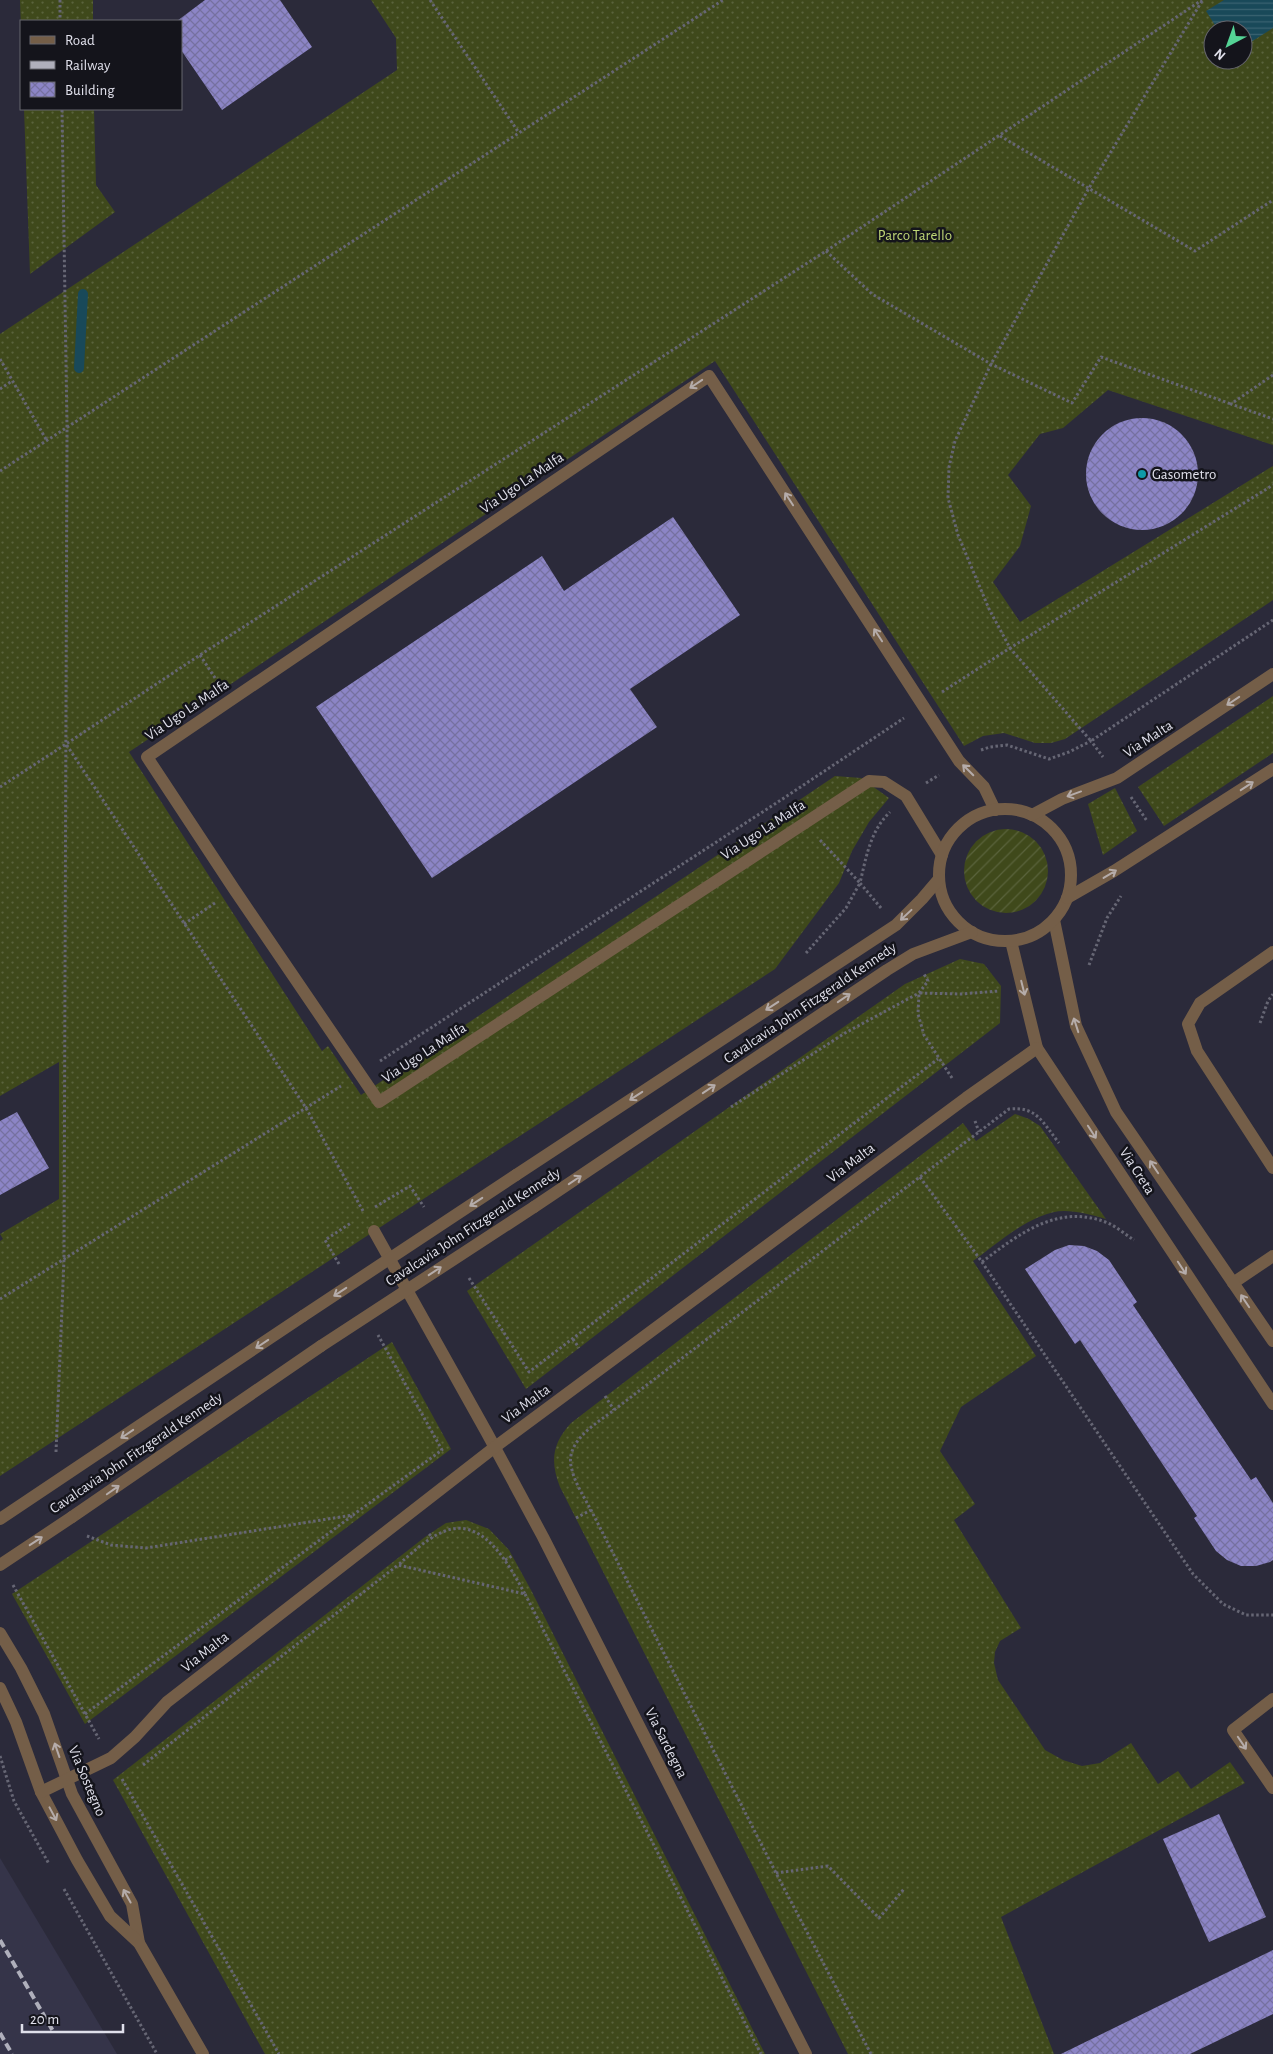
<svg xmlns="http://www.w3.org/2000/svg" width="1273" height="2054" font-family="'Alegreya Sans',sans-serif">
<defs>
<pattern id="grass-dots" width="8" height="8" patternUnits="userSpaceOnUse" patternTransform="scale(1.25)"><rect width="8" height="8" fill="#3f491b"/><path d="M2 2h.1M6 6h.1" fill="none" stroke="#5a633c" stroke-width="1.8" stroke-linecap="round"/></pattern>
<pattern id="garden-furrows" width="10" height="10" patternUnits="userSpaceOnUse" patternTransform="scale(1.25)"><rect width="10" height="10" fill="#3f491b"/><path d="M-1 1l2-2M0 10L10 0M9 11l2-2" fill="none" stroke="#5a633c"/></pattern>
<pattern id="water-rules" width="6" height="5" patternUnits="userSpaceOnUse" patternTransform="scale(1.25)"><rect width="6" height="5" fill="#194959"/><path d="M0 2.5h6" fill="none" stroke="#3a6371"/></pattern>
<pattern id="building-cross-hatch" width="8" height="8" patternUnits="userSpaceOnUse" patternTransform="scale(1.25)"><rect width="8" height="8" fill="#8c85c6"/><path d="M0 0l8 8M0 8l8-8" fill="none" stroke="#7671a0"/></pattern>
</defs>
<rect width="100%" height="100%" fill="#2b2a3a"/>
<!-- built -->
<path fill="#353449" d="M0,1858L117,2054H0Z"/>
<!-- grass -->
<g fill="url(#grass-dots)" fill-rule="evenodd">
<path d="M20,0H93V21H21V31Z"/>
<path d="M371,0H1273V445L1108,390L1063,428L1040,434L1008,475L1031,506L1020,546L993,582L1020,622L1273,466V600L1065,739L1051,743H1035L1004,733L983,736L964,746L715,361L129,752L322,1051L328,1046L361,1095L835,776L861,778L889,798L869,822L852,851L839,883L775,969L0,1476V1241L3,1239L0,1234L59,1199V1062L0,1096V334L397,70L396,38ZM1213,30H1243V60H1213Z"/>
<path d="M24,109H94L96,185L115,212L30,274Z"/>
<path d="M1273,696V753L1164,826L1138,787Z"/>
<path d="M1115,788L1137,831L1103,855L1088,804Z"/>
<path d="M960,959L984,964L1001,986L1000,1023L526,1389L467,1291L905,984Z"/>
<path d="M1015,1114L1029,1119L1040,1126L1106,1219C1092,1215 1078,1211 1064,1211C1033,1211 997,1244 973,1261L1036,1356L961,1407L940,1451L975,1504L954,1520L1021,1628L1000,1641L995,1652L994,1663L998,1680L1045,1750L1063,1760L1082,1766L1100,1763L1131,1743L1158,1784L1178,1771L1191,1789L1230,1762L1245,1783L1001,1917L1054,2054H848L560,1487C550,1461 552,1444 571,1423L963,1123L976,1141Z"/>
<path d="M392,1342L451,1449L85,1724L12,1594Z"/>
<path d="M466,1520L489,1529L509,1550L531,1590L765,2054H265L113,1780L425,1537L446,1523Z"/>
</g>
<!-- garden -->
<circle fill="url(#garden-furrows)" cx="1006" cy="871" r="42"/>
<!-- water -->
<path fill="url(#water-rules)" d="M1224,0H1273V28L1243,47V30H1218L1206,11Z"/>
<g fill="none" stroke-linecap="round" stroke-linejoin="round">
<!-- stream -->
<path stroke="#194959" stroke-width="10" d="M79,368L83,294"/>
</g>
<!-- building -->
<g fill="url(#building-cross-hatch)">
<path d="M205,0H280L312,47L222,110L181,50V21H177Z"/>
<circle cx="1142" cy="474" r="56"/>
<path d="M673,517L740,615L630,689L657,727L432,878L316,707L542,556L564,591Z"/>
<path d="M17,1112L49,1168L0,1195V1121Z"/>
<path d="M1069,1245L1084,1246L1097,1251L1109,1260L1137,1302L1133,1305L1251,1480L1256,1477L1273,1503V1560L1270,1562L1256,1566H1241L1227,1560L1216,1551L1194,1518L1197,1516L1080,1340L1075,1344L1025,1269L1055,1250Z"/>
<path d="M1219,1814L1266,1917L1209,1942L1163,1839Z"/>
<path d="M1273,1950V2014L1190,2054H1061Z"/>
</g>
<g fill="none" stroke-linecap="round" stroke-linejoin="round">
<!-- path -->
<g stroke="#666674" stroke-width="3" stroke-dasharray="2.5 2.5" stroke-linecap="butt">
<path d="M60,0V21"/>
<path d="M430,0L519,133"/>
<path d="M1202,1L1089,188L991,364L955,441L949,467L948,498L958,535L989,609L1010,648L1091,741L1273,620"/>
<path d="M1000,136L1195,251L1273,200"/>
<path d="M826,251L872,294L991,364L1072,403L1101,357L1231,404"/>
<path d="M0,359L47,441"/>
<path d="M1273,375L1231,404L1273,419"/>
<path d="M0,389L12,381"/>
<path d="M0,471L723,0"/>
<path d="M200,655L217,681"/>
<path d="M942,692L1010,648L1273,485"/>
<path d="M981,750L990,747L1007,745L1049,759L1069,752L1091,741L1103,757"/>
<path d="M926,783L939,775"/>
<path d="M0,787L66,744"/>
<path d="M1131,797L1147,821"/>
<path d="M881,908L860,883C866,858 870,831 890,812"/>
<path d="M184,924L215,903"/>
<path d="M806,953L846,908L860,883L820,840"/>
<path d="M1089,965L1107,918L1121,896"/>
<path d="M1260,1023L1268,1001L1273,994"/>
<path d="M380,1061L784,798L904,718"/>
<path d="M952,1078L924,1035L918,1014L919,993L961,994L999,991"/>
<path d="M731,1107L845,1033L919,993L928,981L924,974"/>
<path d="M975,1121L979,1132"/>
<path d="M920,1177L982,1262L1193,1574L1223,1604L1246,1615H1273"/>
<path d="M375,1207L410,1186L424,1207"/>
<path d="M363,1211L306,1108L66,744L200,655L826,251L1202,0"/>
<path d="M982,1262C1020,1233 1059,1203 1108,1223C1117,1227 1126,1235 1134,1240"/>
<path d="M339,1264L325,1240L351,1223"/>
<path d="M469,1278L529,1372L938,1059"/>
<path d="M0,1299L341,1086"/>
<path d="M573,1339L579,1348"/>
<path d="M605,1396L614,1410"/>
<path d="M56,1452L64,1260L67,427L62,109"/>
<path d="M576,1518L591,1510"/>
<path d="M429,1534L433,1538"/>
<path d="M87,1536L111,1545L146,1548L353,1515L442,1450L378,1335"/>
<path d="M505,1560L512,1556"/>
<path d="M13,1585L99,1739"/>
<path d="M525,1594L761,2054"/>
<path d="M85,1714L352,1516"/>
<path d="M0,1756L14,1801L49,1864"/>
<path d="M143,1765L398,1565L525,1594C510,1567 484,1516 445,1531C427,1538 412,1553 398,1565"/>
<path d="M122,1779L279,2054"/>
<path d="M776,1873L828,1866L879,1918L904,1889"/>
<path d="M64,1889L157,2054"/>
<path d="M871,2054L776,1873L591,1510C584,1497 575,1483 572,1470C563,1442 596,1424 614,1410L1009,1109C1037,1106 1043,1123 1059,1143"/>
</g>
<!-- service -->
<g stroke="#745e48" stroke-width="12">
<path d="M1273,952L1200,1003L1188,1024L1197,1051L1273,1168"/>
<path d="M1233,1283L1273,1256"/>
<path d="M1273,1699L1233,1730L1273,1788"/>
</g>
<!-- minor -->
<g stroke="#745e48" stroke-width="12">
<path d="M942,855L906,796L884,782L869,781L379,1102L234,889L147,757L709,376L959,761L984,787L995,810"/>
<path d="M1054,920L1076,1026L1116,1112L1273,1341"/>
<path d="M1011,941L1037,1048L1273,1404"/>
<path d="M374,1231L487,1433L543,1537L806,2054"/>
<path d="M0,1633L21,1668L44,1714L72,1794L132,1904L139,1943"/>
<path d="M0,1688L16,1722L41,1792L77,1860L110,1916L139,1943L203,2054"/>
<path d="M41,1792L111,1758L135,1737L167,1702L495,1447L966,1098L1037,1048"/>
</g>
<!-- tertiary -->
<g stroke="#745e48" stroke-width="12">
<circle cx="1005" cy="875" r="66"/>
<path d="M1032,815L1062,799L1117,778L1273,674"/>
<path d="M1067,898L1114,871L1273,769"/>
<path d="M516,1175L896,925L922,899L939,879"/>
<path d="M534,1207L887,970L913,954L972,932"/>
<path d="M72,1517L321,1346"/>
<path d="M0,1519L303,1316"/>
</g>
<!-- rail -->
<g stroke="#afafbb" stroke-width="4" stroke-dasharray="8 4" stroke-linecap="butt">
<path d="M0,1940L53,2031"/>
<path d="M0,2033L12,2054"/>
</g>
<!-- tertiary-bridge -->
<g stroke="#745e48" stroke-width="12">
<path d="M303,1316L516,1175"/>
<path d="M321,1346L534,1207"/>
<path d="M0,1565L72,1517"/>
</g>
</g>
<!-- one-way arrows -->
<defs><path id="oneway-shaft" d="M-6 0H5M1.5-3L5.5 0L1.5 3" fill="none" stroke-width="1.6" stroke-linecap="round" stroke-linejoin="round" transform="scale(1.25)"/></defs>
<g stroke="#b5acaa">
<use href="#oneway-shaft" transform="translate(696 384) rotate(146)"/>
<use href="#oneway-shaft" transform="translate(789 499) rotate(-123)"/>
<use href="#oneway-shaft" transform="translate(878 635) rotate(-123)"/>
<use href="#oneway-shaft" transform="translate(1233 701) rotate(146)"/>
<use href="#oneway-shaft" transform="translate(968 770) rotate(-135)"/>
<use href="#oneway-shaft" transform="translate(1247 786) rotate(-33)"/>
<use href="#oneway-shaft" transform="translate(1074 794) rotate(160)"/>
<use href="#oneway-shaft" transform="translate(1110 874) rotate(-31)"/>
<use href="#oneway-shaft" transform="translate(906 915) rotate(137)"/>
<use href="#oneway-shaft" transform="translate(1023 988) rotate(76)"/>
<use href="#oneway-shaft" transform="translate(844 998) rotate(-34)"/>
<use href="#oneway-shaft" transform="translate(772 1006) rotate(147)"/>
<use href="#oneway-shaft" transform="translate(1076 1025) rotate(-108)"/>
<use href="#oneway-shaft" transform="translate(709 1089) rotate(-34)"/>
<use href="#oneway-shaft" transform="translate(636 1096) rotate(147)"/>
<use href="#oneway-shaft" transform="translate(1092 1132) rotate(57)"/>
<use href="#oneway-shaft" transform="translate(1154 1167) rotate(-124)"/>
<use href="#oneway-shaft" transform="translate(575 1180) rotate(-34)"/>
<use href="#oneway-shaft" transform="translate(476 1202) rotate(147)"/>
<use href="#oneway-shaft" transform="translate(1182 1268) rotate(57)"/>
<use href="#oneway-shaft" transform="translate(435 1271) rotate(-33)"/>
<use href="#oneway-shaft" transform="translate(340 1292) rotate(147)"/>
<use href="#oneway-shaft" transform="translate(1245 1301) rotate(-124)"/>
<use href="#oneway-shaft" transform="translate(262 1344) rotate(146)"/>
<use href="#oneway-shaft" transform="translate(127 1434) rotate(146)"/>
<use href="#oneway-shaft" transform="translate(113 1490) rotate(-35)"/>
<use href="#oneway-shaft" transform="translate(36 1541) rotate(-33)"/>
<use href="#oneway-shaft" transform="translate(1242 1743) rotate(56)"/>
<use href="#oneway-shaft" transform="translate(57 1750) rotate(-109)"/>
<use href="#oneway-shaft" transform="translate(53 1814) rotate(62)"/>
<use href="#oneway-shaft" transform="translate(127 1896) rotate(-119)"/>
</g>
<!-- markers -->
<circle fill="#0f9aa8" stroke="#14141b" stroke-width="2" cx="1142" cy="474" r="5"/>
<g text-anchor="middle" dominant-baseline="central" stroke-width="5" stroke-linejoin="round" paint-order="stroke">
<!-- park labels -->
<g font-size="15" fill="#bfd675" stroke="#14141b">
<text x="915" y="235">Parco Tarello</text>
</g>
<!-- poi labels -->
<g font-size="15" fill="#e0e0eb" stroke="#14141b" text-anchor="start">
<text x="1152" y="474">Gasometro</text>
</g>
<!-- street labels -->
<g font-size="15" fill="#e0e0eb" stroke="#14141b">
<text transform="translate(522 483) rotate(-34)">Via Ugo La Malfa</text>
<text transform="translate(187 710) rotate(-34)">Via Ugo La Malfa</text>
<text transform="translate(1148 739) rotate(-33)">Via Malta</text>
<text transform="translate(763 830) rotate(-33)">Via Ugo La Malfa</text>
<text transform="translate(810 1003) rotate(-34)">Cavalcavia John Fitzgerald Kennedy</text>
<text transform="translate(424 1053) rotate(-33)">Via Ugo La Malfa</text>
<text transform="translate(851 1163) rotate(-37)">Via Malta</text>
<text transform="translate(1137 1171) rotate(57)">Via Creta</text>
<text transform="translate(473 1227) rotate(-33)">Cavalcavia John Fitzgerald Kennedy</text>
<text transform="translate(526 1404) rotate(-36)">Via Malta</text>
<text transform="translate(136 1453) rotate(-34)">Cavalcavia John Fitzgerald Kennedy</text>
<text transform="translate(205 1652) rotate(-38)">Via Malta</text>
<text transform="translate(666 1743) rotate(63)">Via Sardegna</text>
<text transform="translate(87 1781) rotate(67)">Via Sostegno</text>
</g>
</g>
<!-- legend -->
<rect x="20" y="20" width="162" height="90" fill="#14141b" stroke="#66666e"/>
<rect x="30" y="36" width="25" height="8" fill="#745e48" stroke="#66666e"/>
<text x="65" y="45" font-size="15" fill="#e0e0eb">Road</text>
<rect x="30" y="61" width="25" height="8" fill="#afafbb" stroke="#66666e"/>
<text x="65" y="70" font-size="15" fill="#e0e0eb">Railway</text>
<rect x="30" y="82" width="25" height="15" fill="url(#building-cross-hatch)" stroke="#66666e"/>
<text x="65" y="95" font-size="15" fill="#e0e0eb">Building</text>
<!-- north arrow -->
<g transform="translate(1228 45) rotate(221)"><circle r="24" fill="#14141b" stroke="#66666e"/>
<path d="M0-4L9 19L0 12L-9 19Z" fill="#54d395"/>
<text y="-8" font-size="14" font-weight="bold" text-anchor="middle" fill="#e0e0eb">N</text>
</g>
<!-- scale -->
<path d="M22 2024v8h101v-8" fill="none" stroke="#e0e0eb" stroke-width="2.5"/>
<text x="30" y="2024" font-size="15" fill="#e0e0eb" stroke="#14141b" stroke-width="4" paint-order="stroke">20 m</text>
</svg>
